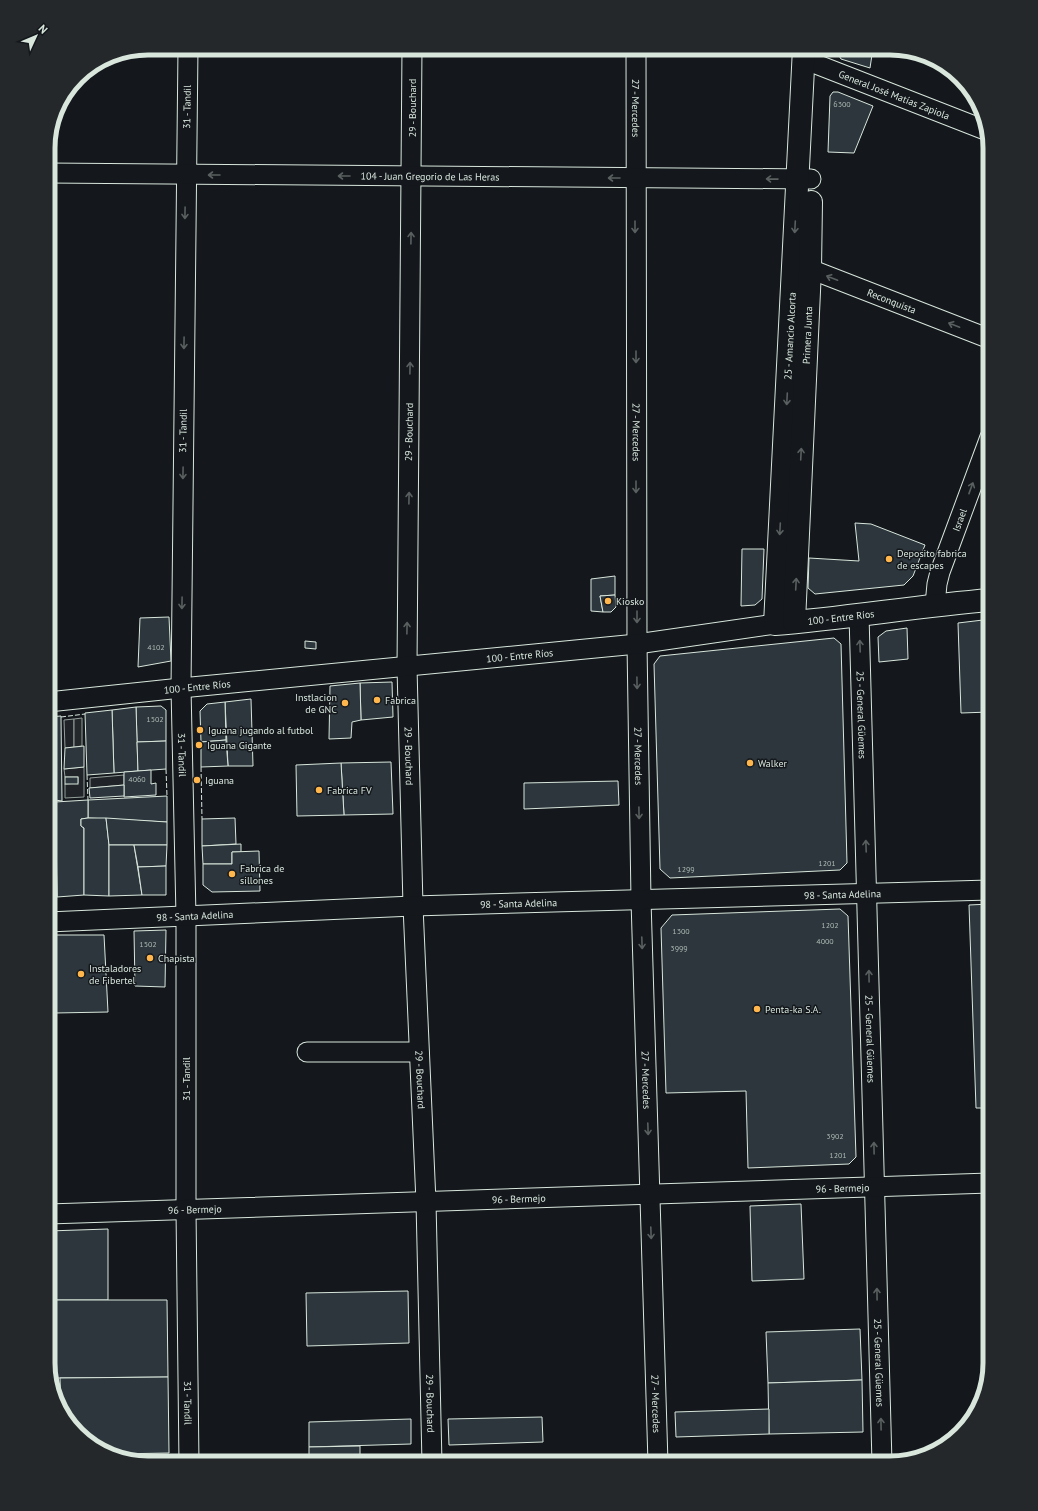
<svg xmlns="http://www.w3.org/2000/svg" width="1038" height="1511" font-family="'PT Sans',sans-serif">
<rect width="100%" height="100%" fill="#14181c"/>
<!-- green -->
<g fill="#202428" stroke="#939e99">
<path d="M74,719V747L65,748L64,720Z"/>
<path d="M84,767V797L65,798V784L78,783V777H65L64,769Z"/>
<path d="M124,775V785L90,788V778Z"/>
</g>
<!-- parking -->
<path fill="#24282b" stroke="#939e99" d="M82,718V746L74,747V719Z"/>
<!-- building -->
<g fill="#2c363c" stroke="#d8e6dc">
<path d="M834,48H873L870,68L841,59Z"/>
<path d="M833,92H838L873,106L854,153L828,152L830,96Z"/>
<path d="M855,523L871,524L925,545L913,576L904,585L815,594L808,588L809,558L859,561Z"/>
<path d="M742,549H764L762,599L755,605L741,606Z"/>
<path d="M615,576V595L600,596L603,612L591,611V579Z"/>
<path d="M615,595L616,607L611,612H603L600,596Z"/>
<path d="M169,617L171,661L138,667L140,618Z"/>
<path d="M983,620L985,662H990V712L961,713L958,623Z"/>
<path d="M907,628L908,659L879,662L878,637L886,631Z"/>
<path d="M834,638L841,644L847,863L840,870L670,878L660,869L654,664L660,656Z"/>
<path d="M305,641L316,642V649L305,648Z"/>
<path d="M392,682L393,717L361,720L360,683Z"/>
<path d="M360,683L361,720L352,722L351,738L329,739L330,686Z"/>
<path d="M251,699L253,766H228L225,702Z"/>
<path d="M225,702L226,740L201,742L200,711L207,704Z"/>
<path d="M161,706L166,710V741L137,742L136,707Z"/>
<path d="M136,707L138,771L114,773L112,710Z"/>
<path d="M112,710L114,773L87,775L85,713Z"/>
<path d="M61,716V717L62,801L48,799V717Z"/>
<path d="M226,740L228,766L201,767V742Z"/>
<path d="M166,741V769L138,771L137,742Z"/>
<path d="M84,746V767L64,769L65,748Z"/>
<path d="M391,762L393,814L344,815L341,763Z"/>
<path d="M341,763L344,815L297,816L296,765Z"/>
<path d="M151,770V784L156,783V795L124,797V772Z"/>
<rect x="65" y="777" width="13" height="7"/>
<path d="M618,781L619,805L524,809V783Z"/>
<path d="M124,785V796L90,798L89,788Z"/>
<path d="M167,796V822L88,818V800Z"/>
<path d="M48,799L55,800L56,824H48Z"/>
<path d="M88,800V818L81,819V826L84,828V895L57,897L55,802Z"/>
<path d="M88,818H106L109,845V896L84,895V828L81,826V819Z"/>
<path d="M106,818L167,822V845H109Z"/>
<path d="M235,818L236,844L202,846V819Z"/>
<path d="M48,824H56L57,897H48Z"/>
<path d="M241,844V852H232V864H203L202,846Z"/>
<path d="M109,845H134L142,895L109,896Z"/>
<path d="M134,845H167L166,866L138,867Z"/>
<path d="M259,851L260,891L212,892L203,885V864H232V852Z"/>
<path d="M166,866V895H142L138,867Z"/>
<path d="M990,904V1108H976L969,905Z"/>
<path d="M840,909L848,916L856,1157L849,1164L748,1168L746,1091L666,1093L661,928L672,915Z"/>
<path d="M166,930L165,987L135,986L134,931Z"/>
<path d="M56,935H104L108,1012L55,1013Z"/>
<path d="M801,1204L804,1279L752,1281L750,1206Z"/>
<path d="M108,1229V1300H48V1231Z"/>
<path d="M408,1291L409,1343L307,1346L306,1293Z"/>
<path d="M48,1300H167L168,1377L52,1378L48,1363Z"/>
<path d="M860,1329L862,1380L768,1383L766,1332Z"/>
<path d="M168,1377L169,1453L114,1454L93,1446L61,1413L60,1378Z"/>
<path d="M862,1380L863,1432L769,1434L768,1383Z"/>
<path d="M769,1409V1434L676,1437L675,1412Z"/>
<path d="M542,1417L543,1442L449,1445L448,1419Z"/>
<path d="M411,1419V1444L309,1447V1422Z"/>
<path d="M360,1446V1463H309V1447Z"/>
</g>
<g fill="none" stroke-linecap="round" stroke-linejoin="round">
<defs>
<g id="minor">
<path id="s1" d="M188,48L181,688L186,916V1210L189,1463"/>
<path id="s2" d="M412,48L407,667L413,906L426,1202L432,1463"/>
<path id="s3" d="M636,48L637,644L641,900L658,1463"/>
<path id="s4" d="M803,59L985,130"/>
<path id="s5" d="M48,173L811,179"/>
<path id="s6" d="M797,267L810,269L990,339"/>
<path id="s7" d="M935,605L937,584L940,572L990,437"/>
<path id="s8" d="M859,615L882,1463"/>
<path id="s9" d="M48,702L181,688L637,644L775,624"/>
<path id="s10" d="M48,922L413,906L990,890"/>
<path d="M307,1052H419"/>
<path id="s11" d="M48,1214L990,1183"/>
</g>
<g id="major">
<path id="s12" d="M804,48L775,624C847,618 918,606 990,600"/>
<path id="s13" d="M794,622L810,269L811,202"/>
</g>
</defs>
<!-- minor casing -->
<use href="#minor" stroke="#d8e6dc" stroke-width="21"/>
<!-- major casing -->
<use href="#major" stroke="#d8e6dc" stroke-width="24"/>
<!-- minor -->
<use href="#minor" stroke="#14181c" stroke-width="19"/>
<!-- major -->
<use href="#major" stroke="#14181c" stroke-width="22"/>
<!-- fence -->
<g stroke="#d8e6dc" stroke-width="1" stroke-dasharray="5 2" stroke-linecap="butt">
<path d="M61,717L85,714"/>
<path d="M201,767L202,819"/>
<path d="M166,769L167,796"/>
<path d="M87,775L88,800"/>
</g>
</g>
<!-- one-way arrows -->
<defs><path id="oneway-shaft" d="M-6 0H5M1.5-3L5.5 0L1.5 3" fill="none" stroke-width="1.6" stroke-linecap="round" stroke-linejoin="round"/></defs>
<g stroke="#59605f">
<use href="#oneway-shaft" transform="translate(214 175) rotate(-180)"/>
<use href="#oneway-shaft" transform="translate(344 176) rotate(-180)"/>
<use href="#oneway-shaft" transform="translate(614 178) rotate(-180)"/>
<use href="#oneway-shaft" transform="translate(772 179) rotate(-179)"/>
<use href="#oneway-shaft" transform="translate(185 213) rotate(91)"/>
<use href="#oneway-shaft" transform="translate(635 227) rotate(90)"/>
<use href="#oneway-shaft" transform="translate(795 227) rotate(93)"/>
<use href="#oneway-shaft" transform="translate(411 238) rotate(-89)"/>
<use href="#oneway-shaft" transform="translate(832 278) rotate(-159)"/>
<use href="#oneway-shaft" transform="translate(954 325) rotate(-159)"/>
<use href="#oneway-shaft" transform="translate(184 343) rotate(91)"/>
<use href="#oneway-shaft" transform="translate(636 357) rotate(90)"/>
<use href="#oneway-shaft" transform="translate(410 368) rotate(-89)"/>
<use href="#oneway-shaft" transform="translate(787 399) rotate(93)"/>
<use href="#oneway-shaft" transform="translate(801 454) rotate(-87)"/>
<use href="#oneway-shaft" transform="translate(183 473) rotate(91)"/>
<use href="#oneway-shaft" transform="translate(636 487) rotate(90)"/>
<use href="#oneway-shaft" transform="translate(971 488) rotate(-70)"/>
<use href="#oneway-shaft" transform="translate(409 498) rotate(-89)"/>
<use href="#oneway-shaft" transform="translate(780 529) rotate(93)"/>
<use href="#oneway-shaft" transform="translate(796 584) rotate(-87)"/>
<use href="#oneway-shaft" transform="translate(182 603) rotate(91)"/>
<use href="#oneway-shaft" transform="translate(637 617) rotate(90)"/>
<use href="#oneway-shaft" transform="translate(407 628) rotate(-89)"/>
<use href="#oneway-shaft" transform="translate(860 646) rotate(-92)"/>
<use href="#oneway-shaft" transform="translate(637 683) rotate(89)"/>
<use href="#oneway-shaft" transform="translate(639 813) rotate(89)"/>
<use href="#oneway-shaft" transform="translate(866 846) rotate(-92)"/>
<use href="#oneway-shaft" transform="translate(642 943) rotate(88)"/>
<use href="#oneway-shaft" transform="translate(869 976) rotate(-91)"/>
<use href="#oneway-shaft" transform="translate(648 1129) rotate(88)"/>
<use href="#oneway-shaft" transform="translate(874 1148) rotate(-91)"/>
<use href="#oneway-shaft" transform="translate(651 1233) rotate(88)"/>
<use href="#oneway-shaft" transform="translate(877 1294) rotate(-91)"/>
<use href="#oneway-shaft" transform="translate(881 1424) rotate(-91)"/>
</g>
<!-- markers -->
<g fill="#ffb74d" stroke="#14181c" stroke-width="1.5">
<circle cx="889" cy="559" r="4"/>
<circle cx="608" cy="601" r="4"/>
<circle cx="377" cy="700" r="4"/>
<circle cx="345" cy="703" r="4"/>
<circle cx="200" cy="730" r="4"/>
<circle cx="199" cy="745" r="4"/>
<circle cx="750" cy="763" r="4"/>
<circle cx="197" cy="780" r="4"/>
<circle cx="319" cy="790" r="4"/>
<circle cx="232" cy="874" r="4"/>
<circle cx="150" cy="958" r="4"/>
<circle cx="81" cy="974" r="4"/>
<circle cx="757" cy="1009" r="4"/>
</g>
<g text-anchor="middle" dominant-baseline="central" stroke-width="3" stroke-linejoin="round" paint-order="stroke">
<!-- number labels -->
<g font-size="8" fill="#adbab4">
<text x="842" y="104">6300</text>
<text x="156" y="647">4102</text>
<text x="155" y="719">1502</text>
<text x="137" y="779">4060</text>
<text x="827" y="863">1201</text>
<text x="686" y="869">1299</text>
<text x="830" y="925">1202</text>
<text x="681" y="931">1300</text>
<text x="825" y="941">4000</text>
<text x="148" y="944">1502</text>
<text x="679" y="948">3999</text>
<text x="835" y="1136">3902</text>
<text x="838" y="1155">1201</text>
</g>
<!-- street labels -->
<g font-size="10" fill="#d8e6dc" stroke="#14181c">
<text stroke="none"><textPath href="#s4" startOffset="98">General José Matías Zapiola</textPath></text>
<text transform="translate(187 107) rotate(-89)">31 - Tandil</text>
<text transform="translate(412 108) rotate(-90)">29 - Bouchard</text>
<text stroke="none"><textPath href="#s3" startOffset="60">27 - Mercedes</textPath></text>
<text stroke="none"><textPath href="#s5" startOffset="382">104 - Juan Gregorio de Las Heras</textPath></text>
<text stroke="none"><textPath href="#s6" startOffset="101">Reconquista</textPath></text>
<text stroke="none"><textPath href="#s13" startOffset="287">Primera Junta</textPath></text>
<text transform="translate(790 336) rotate(-87)">25 - Amancio Alcorta</text>
<text transform="translate(183 431) rotate(-89)">31 - Tandil</text>
<text transform="translate(409 432) rotate(-89)">29 - Bouchard</text>
<text stroke="none"><textPath href="#s3" startOffset="384">27 - Mercedes</textPath></text>
<text stroke="none"><textPath href="#s7" startOffset="89">Israel</textPath></text>
<text stroke="none"><textPath href="#s12" startOffset="643">100 - Entre Ríos</textPath></text>
<text stroke="none"><textPath href="#s9" startOffset="474">100 - Entre Ríos</textPath></text>
<text stroke="none"><textPath href="#s9" startOffset="150">100 - Entre Ríos</textPath></text>
<text stroke="none"><textPath href="#s8" startOffset="100">25 - General Güemes</textPath></text>
<text stroke="none"><textPath href="#s1" startOffset="707">31 - Tandil</textPath></text>
<text stroke="none"><textPath href="#s2" startOffset="708">29 - Bouchard</textPath></text>
<text stroke="none"><textPath href="#s3" startOffset="708">27 - Mercedes</textPath></text>
<text stroke="none"><textPath href="#s10" startOffset="795">98 - Santa Adelina</textPath></text>
<text stroke="none"><textPath href="#s10" startOffset="471">98 - Santa Adelina</textPath></text>
<text stroke="none"><textPath href="#s10" startOffset="147">98 - Santa Adelina</textPath></text>
<text stroke="none"><textPath href="#s8" startOffset="424">25 - General Güemes</textPath></text>
<text transform="translate(186 1079) rotate(-90)">31 - Tandil</text>
<text stroke="none"><textPath href="#s2" startOffset="1032">29 - Bouchard</textPath></text>
<text stroke="none"><textPath href="#s3" startOffset="1032">27 - Mercedes</textPath></text>
<text stroke="none"><textPath href="#s11" startOffset="795">96 - Bermejo</textPath></text>
<text stroke="none"><textPath href="#s11" startOffset="471">96 - Bermejo</textPath></text>
<text stroke="none"><textPath href="#s11" startOffset="147">96 - Bermejo</textPath></text>
<text stroke="none"><textPath href="#s8" startOffset="748">25 - General Güemes</textPath></text>
<text stroke="none"><textPath href="#s1" startOffset="1355">31 - Tandil</textPath></text>
<text stroke="none"><textPath href="#s2" startOffset="1356">29 - Bouchard</textPath></text>
<text stroke="none"><textPath href="#s3" startOffset="1356">27 - Mercedes</textPath></text>
</g>
<!-- poi labels -->
<g font-size="10" fill="#d8e6dc" stroke="#14181c" text-anchor="start">
<text x="897" y="553">Deposito fabrica<tspan x="897" dy="12">de escapes</tspan></text>
<text x="616" y="601">Kiosko</text>
<text x="337" y="697" text-anchor="end">Instlacion<tspan x="337" dy="12">de GNC</tspan></text>
<text x="385" y="700">Fabrica</text>
<text x="208" y="730">Iguana jugando al futbol</text>
<text x="207" y="745">Iguana Gigante</text>
<text x="758" y="763">Walker</text>
<text x="205" y="780">Iguana</text>
<text x="327" y="790">Fabrica FV</text>
<text x="240" y="868">Fabrica de<tspan x="240" dy="12">sillones</tspan></text>
<text x="158" y="958">Chapista</text>
<text x="89" y="968">Instaladores<tspan x="89" dy="12">de Fibertel</tspan></text>
<text x="765" y="1009">Penta-ka S.A.</text>
</g>
</g>
<!-- crop -->
<path d="M0 0H1038V1511H0ZM148 55H890A93 93 0 0 1 983 148V1363A93 93 0 0 1 890 1456H148A93 93 0 0 1 55 1363V148A93 93 0 0 1 148 55Z" fill="#24282b" fill-rule="evenodd"/>
<path fill="none" stroke="#d8e6dc" stroke-width="5" d="M148 55H890A93 93 0 0 1 983 148V1363A93 93 0 0 1 890 1456H148A93 93 0 0 1 55 1363V148A93 93 0 0 1 148 55Z"/>
<!-- north arrow -->
<g transform="translate(36 36) rotate(46)" stroke="#14181c" stroke-width="3" paint-order="stroke">
<path d="M0-3L7 15L0 10L-7 15Z" fill="#d8e6dc"/>
<text y="-6" font-size="11" font-weight="bold" text-anchor="middle" fill="#d8e6dc">N</text>
</g>
</svg>
